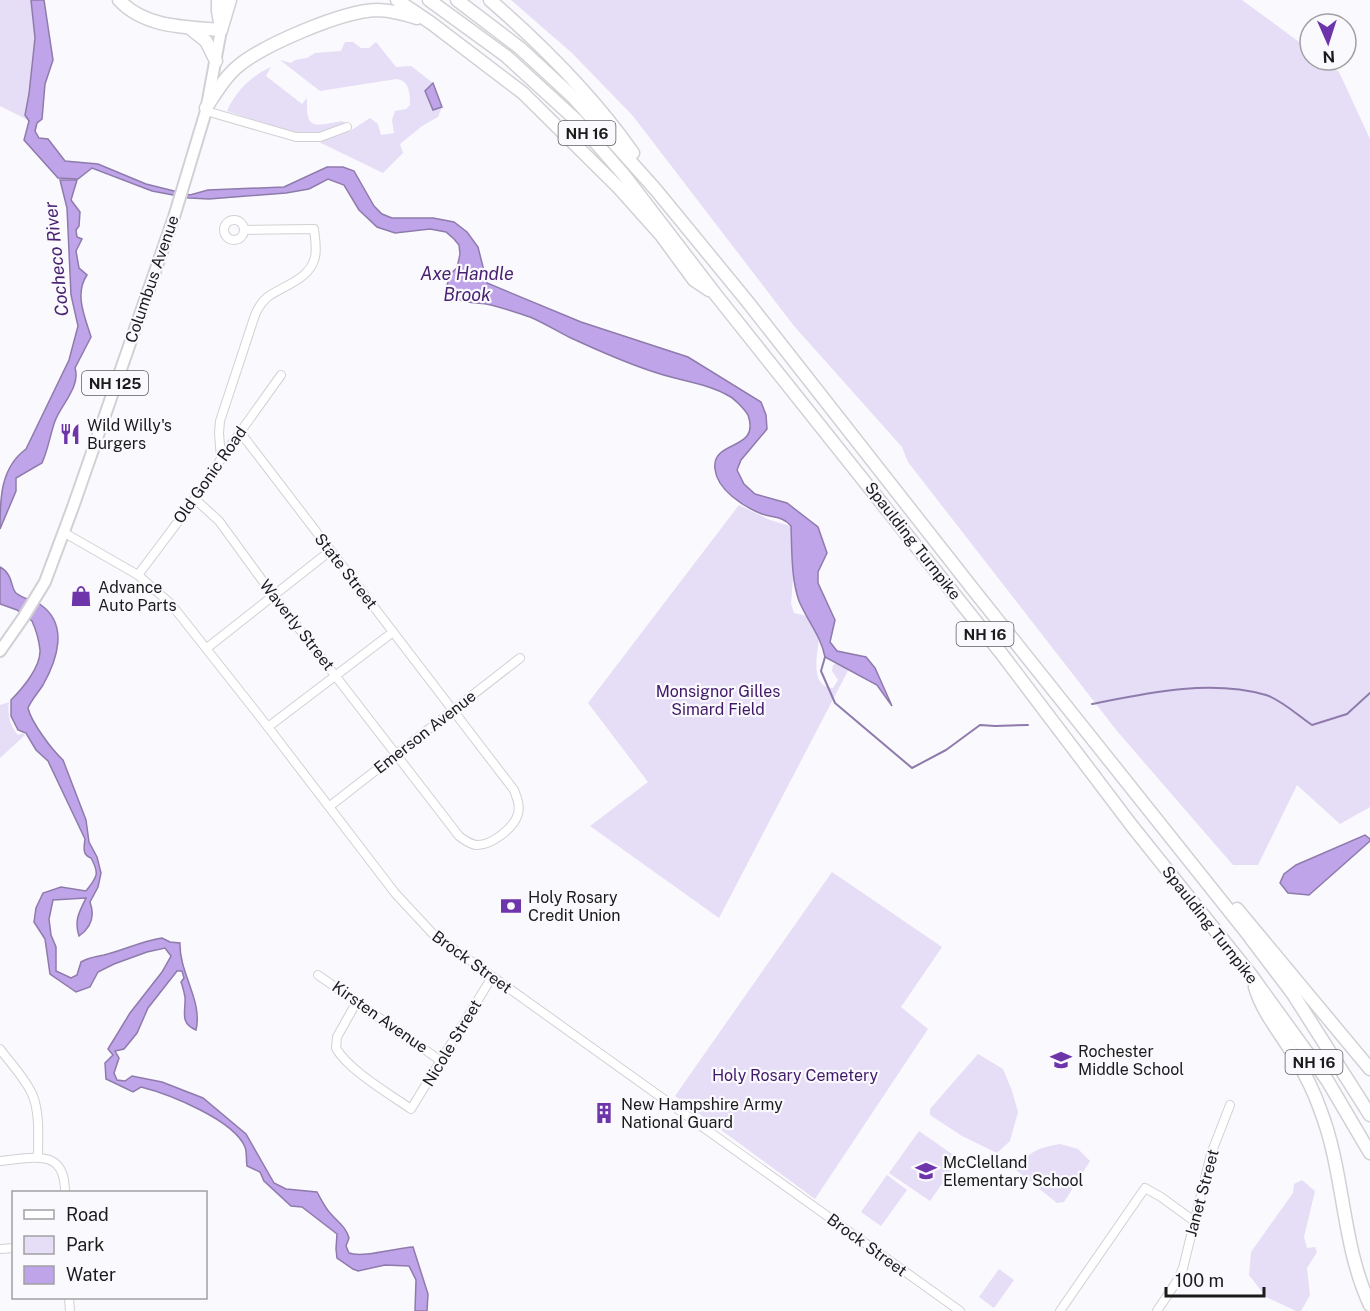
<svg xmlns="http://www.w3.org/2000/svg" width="1370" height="1311" font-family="'Public Sans',sans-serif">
<rect width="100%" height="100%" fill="#faf9fd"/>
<!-- green -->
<g fill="#e6ddf6">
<path d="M0,0H42L36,124L0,106Z"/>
<path d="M511,0H1242L1310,50V60H1324L1339,72L1370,139V807L1340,824L1297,785L1258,865H1233L1117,731L908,462L902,447L794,326L633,116L572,53Z"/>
<path d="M345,42H353L361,48H369L376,42L396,67L411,66L433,83L442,107L438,117L422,126L400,144L403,153L383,173L321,143L319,140L350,131L370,118L378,124L381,135L394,133L392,120L395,111L406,109L410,105C410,94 410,80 396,79L320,91L280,60L291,63L295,60L307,58L315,53L341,51Z"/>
<path d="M271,67L266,76L302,104L307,98C306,131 313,126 342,121L345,123L344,126L318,134H296L227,111C236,91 251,76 271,67Z"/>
<path d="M739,505L770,520L797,528L791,604L794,613L807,616L820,629C820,644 806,687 833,688L838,680L832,671L833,665L839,662L852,663L719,918L590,826L648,782L588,703Z"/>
<path d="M9,702C7,713 10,727 18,735L23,733L25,735L0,758V705Z"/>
<path d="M832,872L942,947L901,1007L928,1029L815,1199L675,1096Z"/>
<path d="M978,1054L1003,1069L1012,1091L1018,1112L1010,1141L997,1153L962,1136L930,1115V1109Z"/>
<path d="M919,1131L959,1159L930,1201L889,1173Z"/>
<path d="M1060,1144L1078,1149L1090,1161L1064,1202L1057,1203L1016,1170C1029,1151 1038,1148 1060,1144Z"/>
<path d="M887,1175L907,1190L881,1226L861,1212Z"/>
<path d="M1302,1180L1315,1191L1304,1237L1307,1248L1315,1247L1317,1252L1307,1268L1310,1295L1301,1311H1296L1266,1297L1249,1275L1251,1252L1293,1193L1294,1184Z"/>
<path d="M999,1269L1014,1280L994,1308L979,1297Z"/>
</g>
<!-- water -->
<g fill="#c0a4e9" stroke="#8e7bac" stroke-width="1.5">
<path d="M31,0H44L53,60L45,84L42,119L37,123L35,131L39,138L48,139L65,161L98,164L146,184L190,195L208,190L284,187L327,167H343L354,171L374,206L382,214L392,218H433L454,222L467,232L478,247L487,283L581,322L688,357L761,402L766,415L767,429L741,460L737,470L744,484L755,494L787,503L818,527L827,553L818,572V583L835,620L830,642L837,651L866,657L875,668L892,706L877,685L825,657C821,636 807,620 799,601C791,578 792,550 791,526C783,516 773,518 762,514C744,507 717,490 715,469C711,439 761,452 748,415C745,410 735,399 729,396C708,383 675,380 651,371C624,362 597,350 571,338C557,331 544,323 530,317C517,313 504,308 491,305C471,301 461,306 446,289L450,274L457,268L460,254L459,245L454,239L446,232L430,229L395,233L377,227L359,210L344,185L328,179L309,189L286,193L209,199L189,198L152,191L92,168L78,179L58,178L24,140L29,121L25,115L29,94L35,38Z"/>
<path d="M433,83L442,107L433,110L425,91Z"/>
<path d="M60,180H77L71,200L80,212L79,226L76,230L77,237L82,239L76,251L79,268L87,275C74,294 85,317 91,337L75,368C81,386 61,405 55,421C50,435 48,450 42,463L16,478V491L0,529C0,500 0,468 26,449L69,360L78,326L71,295L67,208Z"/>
<path d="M0,567C14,575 10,587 16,593C23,599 34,600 41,605C69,625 57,660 43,685C38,693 32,699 28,708C31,722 52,750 63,760L86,820L89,842L97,857L101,873L98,887L90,902C95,916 92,927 79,936C74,921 79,912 86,898L53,900L49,919L51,935L56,947V971L71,978L77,975L81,962C89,957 95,957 104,955C124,950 142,941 162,938L170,942L180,943C179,973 203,1001 196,1030C179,1023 186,1011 185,997C184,992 183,987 181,982L184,978L182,971H177L148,1008L137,1033L124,1049L115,1051L119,1058L114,1073L117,1080L125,1081L132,1076L162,1082L203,1098L246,1134L274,1183L286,1189L317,1192C321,1199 325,1208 331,1214C338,1222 346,1227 349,1238L346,1246L349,1253C363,1258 396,1248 413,1247L428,1294L427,1311H415L416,1280L409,1266L385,1265L358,1271L353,1269L337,1258L336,1249L337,1234L302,1207L291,1206L264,1181L260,1172L247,1166C246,1160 247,1152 245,1147C234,1120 169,1094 141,1087L133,1092L106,1079L105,1063L113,1055L108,1049L130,1013L162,972L171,956L165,948L147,952L114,964L98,972L90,987L76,992L50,974L45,939L34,922L36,908L43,893L61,887L86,891C97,877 100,874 91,858C82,855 84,847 85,839L48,761L36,750L26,733L18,730L11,716V700C22,689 41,667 40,650C39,640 36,630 32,621L17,610L0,604Z"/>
<path d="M1365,835L1370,839V841L1309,895L1288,893L1280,883L1284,874L1296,865Z"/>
</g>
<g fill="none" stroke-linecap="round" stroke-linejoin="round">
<!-- stream -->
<g stroke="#8e7bac" stroke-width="2">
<path d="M825,657L821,671L835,703L912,768L946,750L980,725L995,726L1028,725"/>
<path d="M1092,704C1147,693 1210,679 1266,695C1280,699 1300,717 1312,725L1347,714L1370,693"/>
</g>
<defs>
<g id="minor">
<path d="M206,111L296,137H320L347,127"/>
<circle cx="234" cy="230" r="10"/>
<path d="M221,459L219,433L220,421L255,315C258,308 262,301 269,296C285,285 310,279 315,257C317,248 315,238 314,229L244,230"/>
<path d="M195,499L219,521L273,595L459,836C464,840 470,844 476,845C491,846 514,828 518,814C520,805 517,798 514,790L240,432"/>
<path d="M63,532L138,575L171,604L268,727L395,893L433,934L960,1311"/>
<path d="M138,575L195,499L221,459L281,375"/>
<path d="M207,648L330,551"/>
<path d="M268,727L393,632"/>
<path d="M330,806L520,658"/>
<path d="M318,975L441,1061"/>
<path d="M356,1003L337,1037L336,1048C348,1070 391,1095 411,1109L492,977"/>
<path d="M0,1049C11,1064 26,1079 33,1096C40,1115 38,1137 38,1157"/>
<path d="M0,1161C33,1158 65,1147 65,1192"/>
<path d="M0,1249L14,1248"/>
<path d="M69,1298L70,1311"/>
<path d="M1060,1311L1145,1188L1161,1197L1194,1221"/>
<path d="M1157,1311L1177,1281L1183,1268L1211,1154L1230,1105"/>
</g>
<path id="major" d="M0,651L23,618L45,582L73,507L174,217L206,111L221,30"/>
<g id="highway">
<path d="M119,0C145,28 186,27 221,30"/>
<path d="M218,0V11L221,28"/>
<path d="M397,0L431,23L523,93L619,188L661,235L694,280L709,290"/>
<path d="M429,0L506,56L576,120L624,175L716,295L1001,653L1132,826L1251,975L1327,1080L1370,1153"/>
<path d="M457,0L520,48L573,97L656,190L747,301L976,593L1243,928L1293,994L1370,1115"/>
<path d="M490,0C543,46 593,96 633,153"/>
<path d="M191,29L206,41L216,61"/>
<path d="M221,30L230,0"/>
<path d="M206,108C215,94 224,78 237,67C263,45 342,11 377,10C391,10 404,14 417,18"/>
<path d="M1237,909L1370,1069"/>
<path d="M1255,987C1263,1014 1282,1035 1296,1059C1305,1074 1314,1092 1320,1109C1345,1173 1341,1243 1370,1305"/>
</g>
</defs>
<!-- minor casing -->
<use href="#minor" stroke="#d2d0d4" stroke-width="10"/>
<!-- major casing -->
<use href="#major" stroke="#d2d0d4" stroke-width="14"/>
<!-- highway casing -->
<use href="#highway" stroke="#d2d0d4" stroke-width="15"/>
<!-- minor -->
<use href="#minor" stroke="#fff" stroke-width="8"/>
<!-- major -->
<use href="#major" stroke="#fff" stroke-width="10"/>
<!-- highway -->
<use href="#highway" stroke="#fff" stroke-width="12"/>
</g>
<!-- icons -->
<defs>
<symbol id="restaurant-bare" viewBox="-9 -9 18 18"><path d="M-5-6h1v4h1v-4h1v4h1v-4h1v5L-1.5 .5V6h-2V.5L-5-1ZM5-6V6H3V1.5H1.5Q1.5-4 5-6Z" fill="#6e34aa" stroke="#faf9fd" stroke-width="2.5" paint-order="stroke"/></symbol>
<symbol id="shop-bare" viewBox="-9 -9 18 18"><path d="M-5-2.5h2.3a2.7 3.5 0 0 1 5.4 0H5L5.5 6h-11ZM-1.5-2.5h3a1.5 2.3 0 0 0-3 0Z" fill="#6e34aa" stroke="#faf9fd" stroke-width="2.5" paint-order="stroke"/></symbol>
<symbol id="bank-bare" viewBox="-9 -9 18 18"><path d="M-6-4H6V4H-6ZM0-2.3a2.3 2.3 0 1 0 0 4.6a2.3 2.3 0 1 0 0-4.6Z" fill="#6e34aa" stroke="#faf9fd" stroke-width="2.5" paint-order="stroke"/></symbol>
<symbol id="school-bare" viewBox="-9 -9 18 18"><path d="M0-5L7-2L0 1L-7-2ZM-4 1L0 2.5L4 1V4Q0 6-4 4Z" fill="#6e34aa" stroke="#faf9fd" stroke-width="2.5" paint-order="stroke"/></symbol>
<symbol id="building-bare" viewBox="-9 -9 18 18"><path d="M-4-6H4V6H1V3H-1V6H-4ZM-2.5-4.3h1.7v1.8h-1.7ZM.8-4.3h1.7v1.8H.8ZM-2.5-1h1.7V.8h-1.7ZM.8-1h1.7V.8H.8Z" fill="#6e34aa" stroke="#faf9fd" stroke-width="2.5" paint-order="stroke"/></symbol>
</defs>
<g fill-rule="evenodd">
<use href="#restaurant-bare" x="55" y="419" width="30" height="30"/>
<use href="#shop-bare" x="66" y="581" width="30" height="30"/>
<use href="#bank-bare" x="496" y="891" width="30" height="30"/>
<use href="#school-bare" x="1046" y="1045" width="30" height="30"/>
<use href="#building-bare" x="589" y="1098" width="30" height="30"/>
<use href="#school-bare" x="911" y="1156" width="30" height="30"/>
</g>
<g text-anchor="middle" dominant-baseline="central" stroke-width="4.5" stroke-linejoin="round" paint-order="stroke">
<!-- shield labels -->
<g fill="#faf9fd" stroke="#5e5e60" stroke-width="1.5">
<rect x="558.5" y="121" width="57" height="24" rx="4.5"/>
<rect x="82" y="371" width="66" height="24" rx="4.5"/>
<rect x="956.5" y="622" width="57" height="24" rx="4.5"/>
<rect x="1285.5" y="1050" width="57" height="24" rx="4.5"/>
</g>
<g font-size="15" font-weight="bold" fill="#1b1b1c">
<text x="587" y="133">NH 16</text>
<text x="115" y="383">NH 125</text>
<text x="985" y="634">NH 16</text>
<text x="1314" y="1062">NH 16</text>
</g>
<!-- street labels -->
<g font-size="16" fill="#1b1b1c" stroke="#faf9fd">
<text transform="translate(152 279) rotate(-71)">Columbus Avenue</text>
<text transform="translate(210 475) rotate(-55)">Old Gonic Road</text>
<text transform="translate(913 541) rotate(52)">Spaulding Turnpike</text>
<text transform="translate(346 571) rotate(52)">State Street</text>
<text transform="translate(297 625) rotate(52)">Waverly Street</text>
<text transform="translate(425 732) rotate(-38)">Emerson Avenue</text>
<text transform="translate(1210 925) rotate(52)">Spaulding Turnpike</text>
<text transform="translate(472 962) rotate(36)">Brock Street</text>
<text transform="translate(380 1017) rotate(35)">Kirsten Avenue</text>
<text transform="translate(452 1043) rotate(-59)">Nicole Street</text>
<text transform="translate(1202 1193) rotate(-75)">Janet Street</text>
<text transform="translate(867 1245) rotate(36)">Brock Street</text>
</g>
<!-- poi labels -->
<g font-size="16" fill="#1b1b1c" stroke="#faf9fd" text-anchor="start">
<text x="87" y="425">Wild Willy's<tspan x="87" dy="18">Burgers</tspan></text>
<text x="98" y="587">Advance<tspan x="98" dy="18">Auto Parts</tspan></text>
<text x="528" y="897">Holy Rosary<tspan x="528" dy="18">Credit Union</tspan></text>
<text x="1078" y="1051">Rochester<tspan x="1078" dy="18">Middle School</tspan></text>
<text x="621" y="1104">New Hampshire Army<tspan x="621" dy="18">National Guard</tspan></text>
<text x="943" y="1162">McClelland<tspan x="943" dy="18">Elementary School</tspan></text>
</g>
<!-- park labels -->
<g font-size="16" fill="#401968" stroke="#faf9fd">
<text x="718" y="691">Monsignor Gilles<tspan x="718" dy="18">Simard Field</tspan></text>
<text x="795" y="1075">Holy Rosary Cemetery</text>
</g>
<!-- water labels -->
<g font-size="18" font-style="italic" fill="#482271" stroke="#faf9fd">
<text transform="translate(56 259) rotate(-96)">Cocheco River</text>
<text x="467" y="273">Axe Handle<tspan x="467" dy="21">Brook</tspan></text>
</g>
</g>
<!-- legend -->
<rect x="12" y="1191" width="195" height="108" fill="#faf9fd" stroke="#a1a0a3" stroke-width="1.5"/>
<rect x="24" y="1210" width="30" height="9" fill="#ffffff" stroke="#a1a0a3" stroke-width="1.5"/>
<text x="66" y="1221" font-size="18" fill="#1b1b1c">Road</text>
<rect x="24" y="1236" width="30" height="18" fill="#e6ddf6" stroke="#a1a0a3" stroke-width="1.5"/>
<text x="66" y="1251" font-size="18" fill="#1b1b1c">Park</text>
<rect x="24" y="1266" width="30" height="18" fill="#c0a4e9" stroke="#a1a0a3" stroke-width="1.5"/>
<text x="66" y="1281" font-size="18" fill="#1b1b1c">Water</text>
<!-- north arrow -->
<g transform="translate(1328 42) rotate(177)"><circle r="28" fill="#faf9fd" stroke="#a1a0a3" stroke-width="1.5"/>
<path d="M0-4.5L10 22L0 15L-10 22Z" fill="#6e34aa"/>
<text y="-9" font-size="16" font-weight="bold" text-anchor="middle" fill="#1b1b1c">N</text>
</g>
<!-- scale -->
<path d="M1166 1287v9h98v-9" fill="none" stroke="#1b1b1c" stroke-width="3"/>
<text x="1175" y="1287" font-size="18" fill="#1b1b1c" stroke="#faf9fd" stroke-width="4.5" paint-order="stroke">100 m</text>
</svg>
